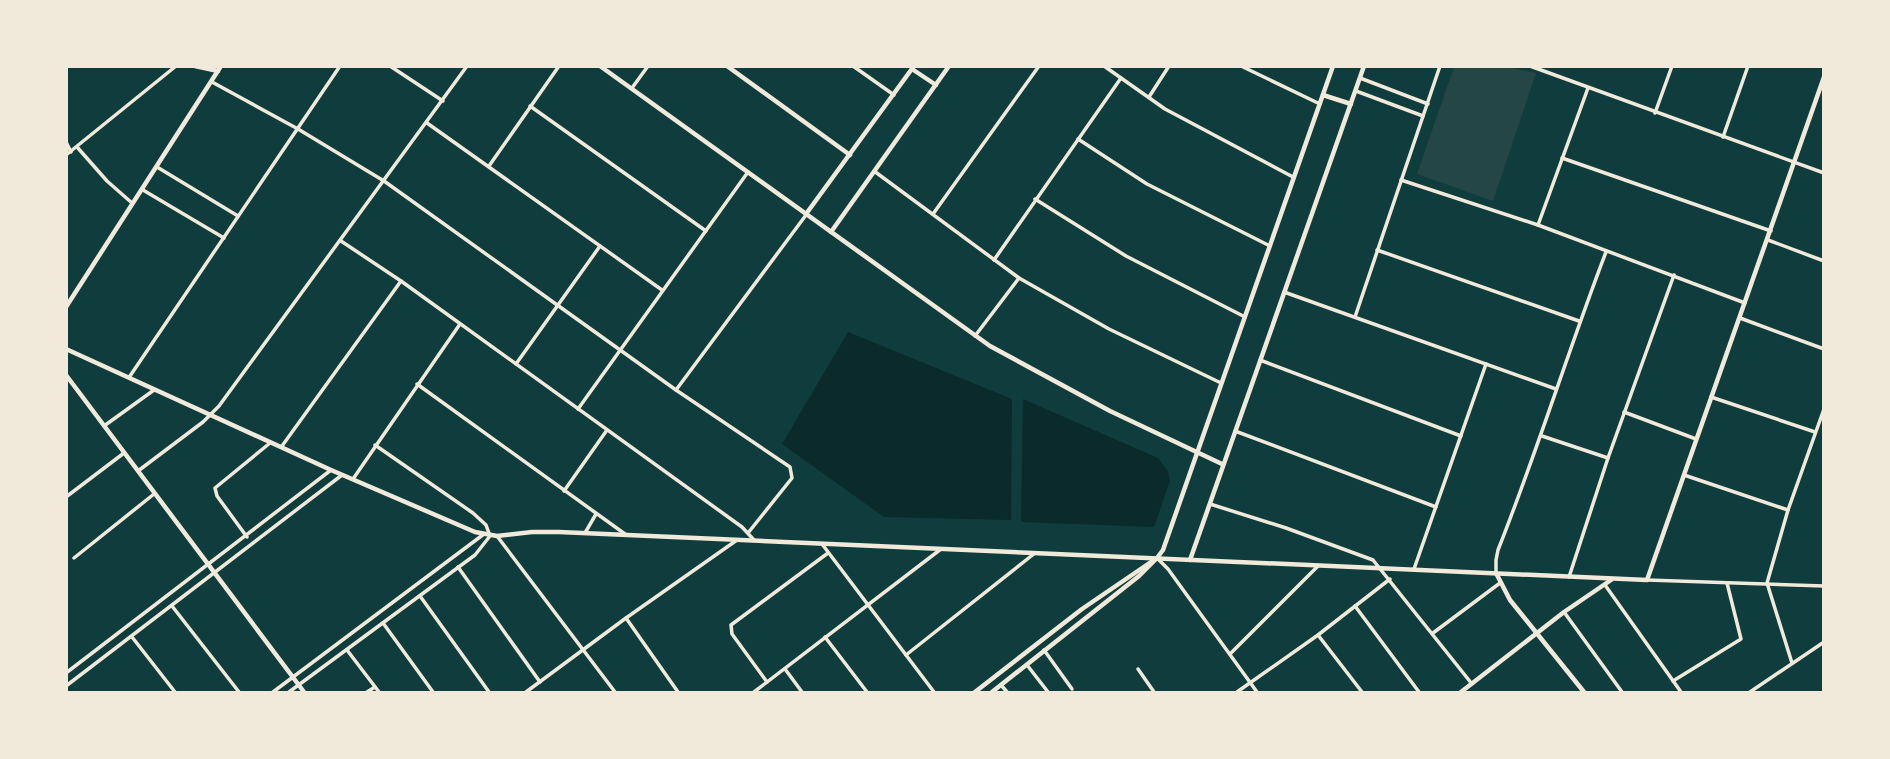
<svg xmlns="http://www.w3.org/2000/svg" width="1890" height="759" font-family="Jost,sans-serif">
<rect width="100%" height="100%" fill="#0f3d3e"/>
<!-- green -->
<path fill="#244646" d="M1454,67H1507L1536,73L1493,201L1417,174Z"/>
<!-- water -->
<g fill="#0a2a2b">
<path d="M848,332L1012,399L1011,520L884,517L782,444Z"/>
<path d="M1023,399L1158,458L1168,471L1170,481L1154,527L1021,522Z"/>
</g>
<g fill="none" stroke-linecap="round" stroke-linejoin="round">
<!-- minor -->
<g stroke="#f1e9da" stroke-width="3.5">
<path d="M390,66L443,101"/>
<path d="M853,66L894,95"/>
<path d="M1104,66L1165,109L1293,177"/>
<path d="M1241,66L1320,104"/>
<path d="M1530,66L1824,173"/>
<path d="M1360,78L1428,104"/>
<path d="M212,82L298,129L384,181L676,390L790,467L792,478L748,533"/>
<path d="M632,88L648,66"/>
<path d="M1356,91L1423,116"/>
<path d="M1149,97L1169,66"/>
<path d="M530,106L706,231"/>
<path d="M1655,113L1672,66"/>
<path d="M427,123L662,290"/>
<path d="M1723,137L1748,66"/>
<path d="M1078,139L1147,184L1270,246"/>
<path d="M66,142L71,152"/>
<path d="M77,147L107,181L132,203"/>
<path d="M66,155L176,66"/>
<path d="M1562,158L1771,231"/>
<path d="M489,166L559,66"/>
<path d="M157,167L238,216"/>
<path d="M874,171L1019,278L1109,329L1221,383"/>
<path d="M1401,180L1538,225L1745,303"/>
<path d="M143,190L224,238"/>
<path d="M1035,199L1126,256L1245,317"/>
<path d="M933,214L1039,66"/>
<path d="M1538,225L1588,88"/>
<path d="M1768,240L1824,261"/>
<path d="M341,241L401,281L742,527L754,540"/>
<path d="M1377,250L1579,321"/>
<path d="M994,260L1121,78"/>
<path d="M1284,292L1556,389"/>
<path d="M1355,317L1440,66"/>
<path d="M1740,318L1824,349"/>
<path d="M975,336L1019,278"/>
<path d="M1260,360L1461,436"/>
<path d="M516,364L600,246"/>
<path d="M130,376L340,66"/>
<path d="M417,384L625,534"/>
<path d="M676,390L806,215"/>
<path d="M1711,397L1815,432"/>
<path d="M578,409L748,172"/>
<path d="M1624,412L1696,439"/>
<path d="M104,426L154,390"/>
<path d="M1235,431L1436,507"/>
<path d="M1542,436L1608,458"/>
<path d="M282,446L401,281"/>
<path d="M138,471L203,422L219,406L467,66"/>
<path d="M1684,475L1788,510"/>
<path d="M353,479L460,324"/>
<path d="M564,491L607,430"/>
<path d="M66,497L124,453"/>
<path d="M1210,504L1286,528L1373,560L1472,684"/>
<path d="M585,533L596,514"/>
<path d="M497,536L615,692"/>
<path d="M247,537L217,496L215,488L270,443"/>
<path d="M822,544L934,692"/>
<path d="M74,558L154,494"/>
<path d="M1157,558L1168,569L1257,692"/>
<path d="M458,567L540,682"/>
<path d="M1414,569L1486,364"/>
<path d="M1496,573V560L1498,550C1537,452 1568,351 1606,252"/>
<path d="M1569,577L1608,458L1674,275"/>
<path d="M1647,580L1824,586"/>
<path d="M1605,585L1681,692"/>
<path d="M420,596L489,692"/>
<path d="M172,606L239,692"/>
<path d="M1355,606L1419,692"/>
<path d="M1564,612L1622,692"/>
<path d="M626,618L678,692"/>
<path d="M383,623L433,692"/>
<path d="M1433,633L1500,583"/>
<path d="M1318,635L1362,692"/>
<path d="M132,637L175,692"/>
<path d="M825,637L867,692"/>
<path d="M347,650L379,692"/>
<path d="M1044,650L1072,689"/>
<path d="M1230,654L1318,566"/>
<path d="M906,655L1035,553"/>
<path d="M1792,663L1767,583L1788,510L1824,409"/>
<path d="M1027,665L1048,692"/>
<path d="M785,669L802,692"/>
<path d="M1138,669L1154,692"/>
<path d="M66,673L331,470"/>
<path d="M1673,681L1741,639L1727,583"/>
<path d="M767,682L732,634L731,625L828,553"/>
<path d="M1001,685L1007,692"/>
<path d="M66,686L342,475"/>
<path d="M273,692L484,534"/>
<path d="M289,692L475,555L490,536L486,525L473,513L375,445"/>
<path d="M367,692L375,687"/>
<path d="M526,692L626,618L737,540"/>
<path d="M754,692L941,549"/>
<path d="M1237,692L1318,635L1390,579"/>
<path d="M1750,692L1824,642"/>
</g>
<!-- tertiary -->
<g stroke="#f1e9da" stroke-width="4.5">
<path d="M195,66L218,71"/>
<path d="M600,66L990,346L1110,411L1222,464"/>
<path d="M727,66L850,155"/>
<path d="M912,69L936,85"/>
<path d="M1323,95L1351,104"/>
<path d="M806,214L914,66"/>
<path d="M831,232L949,66"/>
<path d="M66,307L221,66"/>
<path d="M66,349L331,470L475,532L497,536L532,532H559L1647,580L1824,77"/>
<path d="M66,375L304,692"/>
<path d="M1190,560L1364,66"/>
<path d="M1496,573L1510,600L1584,692"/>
<path d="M975,692L1082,609L1151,562"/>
<path d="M992,692L1139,576L1157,558L1163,550L1333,66"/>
<path d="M1461,692L1564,612L1611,580"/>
</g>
</g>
<!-- border -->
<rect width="1890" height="759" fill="none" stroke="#f1e9da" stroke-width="136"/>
</svg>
